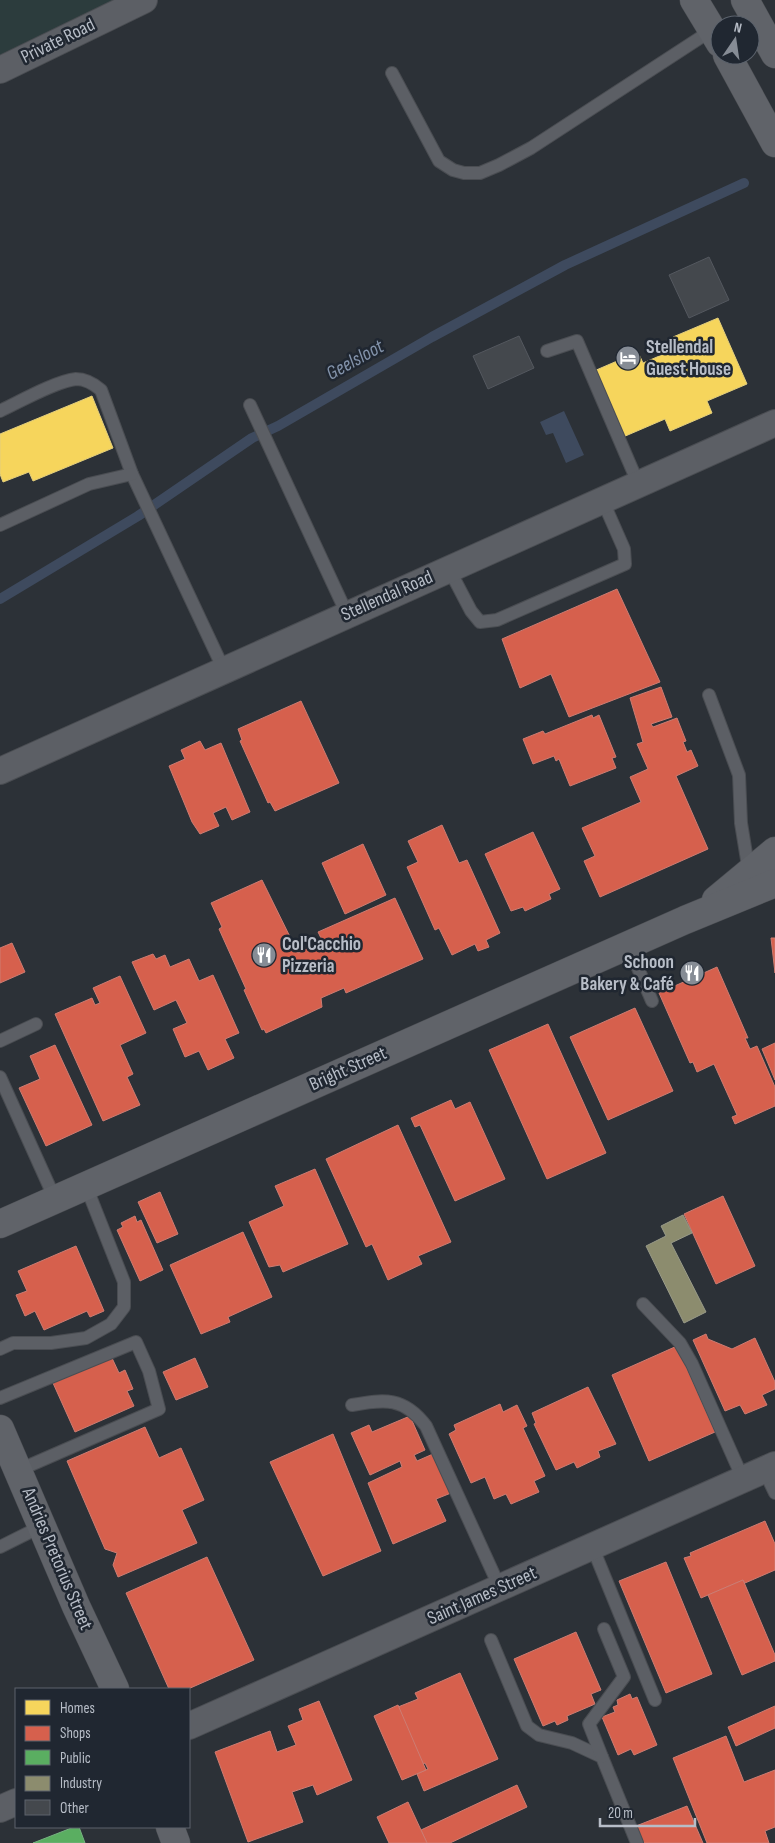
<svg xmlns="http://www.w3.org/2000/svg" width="775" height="1843" font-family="'Sofia Sans Condensed',sans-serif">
<rect width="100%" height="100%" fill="#2c3137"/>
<!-- green -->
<path fill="#2c3c3d" d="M0,0H125L0,60Z"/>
<!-- water -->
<path fill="#3e4a5e" d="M564,411L584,455L566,463L553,433L546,435L540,422Z"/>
<!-- homes -->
<g fill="#f6d55c" stroke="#e3ce7c">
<path d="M718,318L747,384L707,401L712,413L670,431L665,419L623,437L594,371L638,352L643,363L678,348L673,337Z"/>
<path d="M92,396L113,448L33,481L29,472L3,482L0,474V434Z"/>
</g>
<!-- shops -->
<g fill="#d6604d" stroke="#cd7c72">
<path d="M617,589L660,682L569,717L551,674L520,688L502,639Z"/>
<path d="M661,687L672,717L651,724L653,727L677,718L686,741L683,742L687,752L691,750L698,766L676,776L708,849L600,897L584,861L595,856L582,828L641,802L630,777L648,769L637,744L643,742L630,698Z"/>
<path d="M301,701L339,783L275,811L270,802L268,803L240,741L242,740L238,729Z"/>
<path d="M592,715L593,718L599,715L616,757L612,758L616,768L570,786L559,759L556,761L554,756L533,764L523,739L543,731L545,734Z"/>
<path d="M200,741L205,750L221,743L250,812L232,820L226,807L213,813L219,826L200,834L192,822L169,766L185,759L181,750Z"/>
<path d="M442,825L459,863L467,860L500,933L486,940L489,947L478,951L475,944L452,955L439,928L435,930L407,867L418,862L408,841Z"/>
<path d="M533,832L560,889L549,894L551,899L525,911L523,907L511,911L485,854Z"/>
<path d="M363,844L386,895L345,914L322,863Z"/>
<path d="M262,880L298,953L323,942L318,932L395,898L423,959L346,993L344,988L321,998L322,1007L266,1033L264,1029L262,1030L244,990L246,989L219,929L222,927L211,903Z"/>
<path d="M771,938H775V973Z"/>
<path d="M12,943L25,972L0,983V948Z"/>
<path d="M153,954L156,959L165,955L170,967L189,959L199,981L213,975L239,1033L225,1039L234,1058L208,1070L199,1051L185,1057L173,1029L187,1023L176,1000L154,1010L132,962Z"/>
<path d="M717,967L748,1038H745L750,1049L757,1046L775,1087V1106L735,1124L732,1117L737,1115L714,1064L697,1072L693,1062L690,1063L659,993Z"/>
<path d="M120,976L146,1033L120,1045L133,1074L127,1077L140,1105L103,1121L55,1014L92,998L95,1005L100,1003L93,988Z"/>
<path d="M635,1008L673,1091L608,1120L570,1037Z"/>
<path d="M548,1024L606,1153L547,1179L489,1050Z"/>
<path d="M775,1043V1080L762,1049Z"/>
<path d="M55,1045L92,1125L46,1146L19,1088L40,1079L30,1056Z"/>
<path d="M451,1100L455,1109L470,1102L505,1179L455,1201L420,1125L415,1127L411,1118Z"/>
<path d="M398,1125L451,1242L418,1256L422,1264L388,1280L372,1244L366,1247L326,1159Z"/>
<path d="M315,1169L348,1244L283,1272L280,1265L269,1267L249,1222L284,1206L275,1186Z"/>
<path d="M160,1192L178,1234L157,1243L138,1202Z"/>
<path d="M723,1196L755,1266L716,1284L684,1214Z"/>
<path d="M135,1216L137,1222L141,1220L163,1270L140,1281L117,1230L123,1227L121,1223Z"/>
<path d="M243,1232L272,1297L228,1317L230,1322L201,1334L170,1265Z"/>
<path d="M76,1246L104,1311L90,1317L87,1311L44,1330L35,1311L25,1316L16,1295L27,1291L18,1271Z"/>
<path d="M706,1334L708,1339L732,1349L755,1338L775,1382V1389L762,1395L767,1405L745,1414L740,1405L725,1411L693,1340Z"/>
<path d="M677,1346L715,1432L649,1461L612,1375Z"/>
<path d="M112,1358L119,1373L125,1370L133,1389L127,1391L134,1406L75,1432L53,1383Z"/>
<path d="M195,1358L208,1387L176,1400L163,1372Z"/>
<path d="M588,1387L616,1444L598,1451L600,1457L577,1468L574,1462L556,1470L534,1424L536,1423L532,1413Z"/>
<path d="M500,1404L503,1412L517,1405L527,1426L523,1428L545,1476L534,1481L539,1492L511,1504L506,1494L494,1499L485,1477L471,1483L449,1434L456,1430L454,1425Z"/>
<path d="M410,1416L425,1450L414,1455L417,1461L433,1454L451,1493L436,1499L446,1521L393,1544L368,1483L402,1467L400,1461L370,1475L351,1433L369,1425L372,1432Z"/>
<path d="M145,1427L159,1458L181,1448L204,1500L182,1510L197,1543L118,1577L113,1565L117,1553L105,1549L67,1461Z"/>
<path d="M333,1434L381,1551L323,1576L270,1462Z"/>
<path d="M765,1521L775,1544V1570L745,1583L743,1580L701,1598L684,1558L691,1556L690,1553Z"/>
<path d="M207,1557L254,1660L188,1689H169L126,1593Z"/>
<path d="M666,1562L712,1674L666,1693L619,1581Z"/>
<path d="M743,1580L775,1655V1661L742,1675L708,1595Z"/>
<path d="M576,1632L601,1690L591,1694L595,1704L567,1716L568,1720L557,1725L555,1721L543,1726L514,1659Z"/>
<path d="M460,1673L498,1759L424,1791L417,1774L428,1769L425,1763L423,1764L398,1707L418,1699L415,1693Z"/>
<path d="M630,1694L632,1699L637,1697L657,1745L634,1755L631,1749L618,1755L602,1717L615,1712L613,1707L618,1705L617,1700Z"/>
<path d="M319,1701L352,1780L317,1795L313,1785L292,1792L303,1822L248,1842L215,1752L270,1731L277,1752L296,1745L288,1726L303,1720L299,1709Z"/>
<path d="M398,1705L426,1770L402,1780L374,1716Z"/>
<path d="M775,1706V1728L736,1746L728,1727Z"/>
<path d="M726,1736L744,1782L775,1770V1827L765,1831L769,1843H707L673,1758Z"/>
<path d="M517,1785L527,1807L450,1843H427L421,1830Z"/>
<path d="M408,1802L421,1830L427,1843H389L377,1817Z"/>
<path d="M687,1806L703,1843H643L636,1826Z"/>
</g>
<!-- public -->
<path fill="#5aae61" stroke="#76b280" d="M74,1827H79L85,1843H33Z"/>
<!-- industry -->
<path fill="#8c8c6e" stroke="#999b89" d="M683,1215L692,1233L671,1243L706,1312L684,1323L646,1246L666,1236L661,1226Z"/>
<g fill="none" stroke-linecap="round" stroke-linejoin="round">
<!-- stream -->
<path stroke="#3e4a5e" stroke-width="10" d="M0,599L138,516L252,438L278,426L432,337L565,265L744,183"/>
</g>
<!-- building -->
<g fill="#44484d" stroke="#54585f">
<path d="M709,257L729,300L689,318L669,275Z"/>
<path d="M519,336L534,368L488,389L473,356Z"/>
</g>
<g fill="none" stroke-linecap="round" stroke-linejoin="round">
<defs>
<g id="lane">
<path d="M392,73L439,161L453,170L464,173H480L499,165L531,148L712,30"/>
<path d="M547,351L577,341L638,483"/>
<path d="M250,405L347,614"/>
<path d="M0,411C19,402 56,381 76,379C86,379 94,384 101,390L132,474L224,670"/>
<path d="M0,525L89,484L132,474"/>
<path d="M449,569L471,611L480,622L497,620L625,564L624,549L602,499"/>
<path d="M709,695L739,775L741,823L749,872"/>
<path d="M628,945L652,1001"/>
<path d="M0,1041L36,1024"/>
<path d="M0,1077L55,1199"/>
<path d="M643,1304L680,1343L692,1364L743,1479"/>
<path d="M0,1349L13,1343H51L86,1338L111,1324L124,1307V1282L86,1186"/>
<path d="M0,1398L136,1342L149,1371L159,1409L19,1470"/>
<path d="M352,1405C385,1399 404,1397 426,1426L500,1588"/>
<path d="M764,1470L775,1493"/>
<path d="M592,1546L655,1700"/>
<path d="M0,1547L42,1526"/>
<path d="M491,1640L527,1726L539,1735L572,1743L602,1757L637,1843"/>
<path d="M602,1757L589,1724L624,1677L604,1629"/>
</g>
<g id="street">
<path d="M0,70L144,0"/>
<path d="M0,771L775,423"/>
<path d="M189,1726L775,1465"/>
<path d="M0,1809L16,1802"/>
</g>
<g id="secondary">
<path d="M694,0L720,43"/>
<path d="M745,0L775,54"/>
<path d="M727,55L775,143"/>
<path d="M716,900L775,851"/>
<path d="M0,1224L685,920L775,883"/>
<path d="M0,1429L76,1606L115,1689"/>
<path d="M170,1827L176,1843"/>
</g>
</defs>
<!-- lane casing -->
<use href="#lane" stroke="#4a4d52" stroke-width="14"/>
<!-- street casing -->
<use href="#street" stroke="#4a4d52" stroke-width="28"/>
<!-- secondary casing -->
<use href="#secondary" stroke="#4a4d52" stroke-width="29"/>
<!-- lane -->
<use href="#lane" stroke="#5c5f65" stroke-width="12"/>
<!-- street -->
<use href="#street" stroke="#5c5f65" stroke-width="26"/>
<!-- secondary -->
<use href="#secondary" stroke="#606369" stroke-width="28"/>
</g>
<!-- icons -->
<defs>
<symbol id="hotel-disc" viewBox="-11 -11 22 22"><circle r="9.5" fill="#868c95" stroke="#202731"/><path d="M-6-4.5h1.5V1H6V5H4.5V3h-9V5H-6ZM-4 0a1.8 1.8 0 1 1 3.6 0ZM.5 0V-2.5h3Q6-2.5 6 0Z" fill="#fff"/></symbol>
<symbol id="restaurant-disc" viewBox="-11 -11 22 22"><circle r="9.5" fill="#868c95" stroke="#202731"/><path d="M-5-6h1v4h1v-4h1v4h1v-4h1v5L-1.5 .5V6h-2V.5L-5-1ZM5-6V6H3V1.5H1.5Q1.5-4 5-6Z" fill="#fff"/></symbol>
</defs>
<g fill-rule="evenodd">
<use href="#hotel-disc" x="614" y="344" width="28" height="28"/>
<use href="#restaurant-disc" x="250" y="941" width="28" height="28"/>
<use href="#restaurant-disc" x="678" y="959" width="28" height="28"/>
</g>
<g text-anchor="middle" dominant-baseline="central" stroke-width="5" stroke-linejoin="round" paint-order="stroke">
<!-- street labels -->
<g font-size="19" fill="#b7bdc7" stroke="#202731">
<text transform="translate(58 41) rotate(-26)">Private Road</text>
<text transform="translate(387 596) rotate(-24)">Stellendal Road</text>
<text transform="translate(348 1069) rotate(-24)">Bright Street</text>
<text transform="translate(57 1559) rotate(67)">Andries Pretorius Street</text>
<text transform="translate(482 1596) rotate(-24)">Saint James Street</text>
</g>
<!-- poi labels -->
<g font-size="19" font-weight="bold" fill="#b7bdc7" stroke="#202731" text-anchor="start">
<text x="646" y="347">Stellendal<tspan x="646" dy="22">Guest House</tspan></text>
<text x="282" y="944">Col'Cacchio<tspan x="282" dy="22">Pizzeria</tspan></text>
<text x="674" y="962" text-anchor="end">Schoon<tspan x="674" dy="22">Bakery &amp; Café</tspan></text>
</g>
<!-- water labels -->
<g font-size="20" font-style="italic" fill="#8393aa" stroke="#202731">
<text transform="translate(355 360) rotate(-29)">Geelsloot</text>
</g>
</g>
<!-- legend -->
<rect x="15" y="1688" width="175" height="140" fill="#202731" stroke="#5c636d"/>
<rect x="25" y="1700" width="25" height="15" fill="#f6d55c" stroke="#5c636d"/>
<text x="60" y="1713" font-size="15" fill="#b7bdc7">Homes</text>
<rect x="25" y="1726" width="25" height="15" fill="#d6604d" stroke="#5c636d"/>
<text x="60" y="1738" font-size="15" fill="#b7bdc7">Shops</text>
<rect x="25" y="1750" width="25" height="15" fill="#5aae61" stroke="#5c636d"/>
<text x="60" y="1763" font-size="15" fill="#b7bdc7">Public</text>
<rect x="25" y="1776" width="25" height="15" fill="#8c8c6e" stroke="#5c636d"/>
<text x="60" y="1788" font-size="15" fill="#b7bdc7">Industry</text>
<rect x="25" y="1800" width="25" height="15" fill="#44484d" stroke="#5c636d"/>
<text x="60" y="1813" font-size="15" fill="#b7bdc7">Other</text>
<!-- north arrow -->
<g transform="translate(735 40) rotate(13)"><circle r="24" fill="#202731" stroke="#5c636d"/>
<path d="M0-4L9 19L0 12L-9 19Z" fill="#868c95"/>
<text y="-8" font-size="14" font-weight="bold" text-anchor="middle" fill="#b7bdc7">N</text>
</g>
<!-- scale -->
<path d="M600 1818v8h95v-8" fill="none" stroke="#b7bdc7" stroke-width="2.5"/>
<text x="608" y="1818" font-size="15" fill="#b7bdc7" stroke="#202731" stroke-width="4" paint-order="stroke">20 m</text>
</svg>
